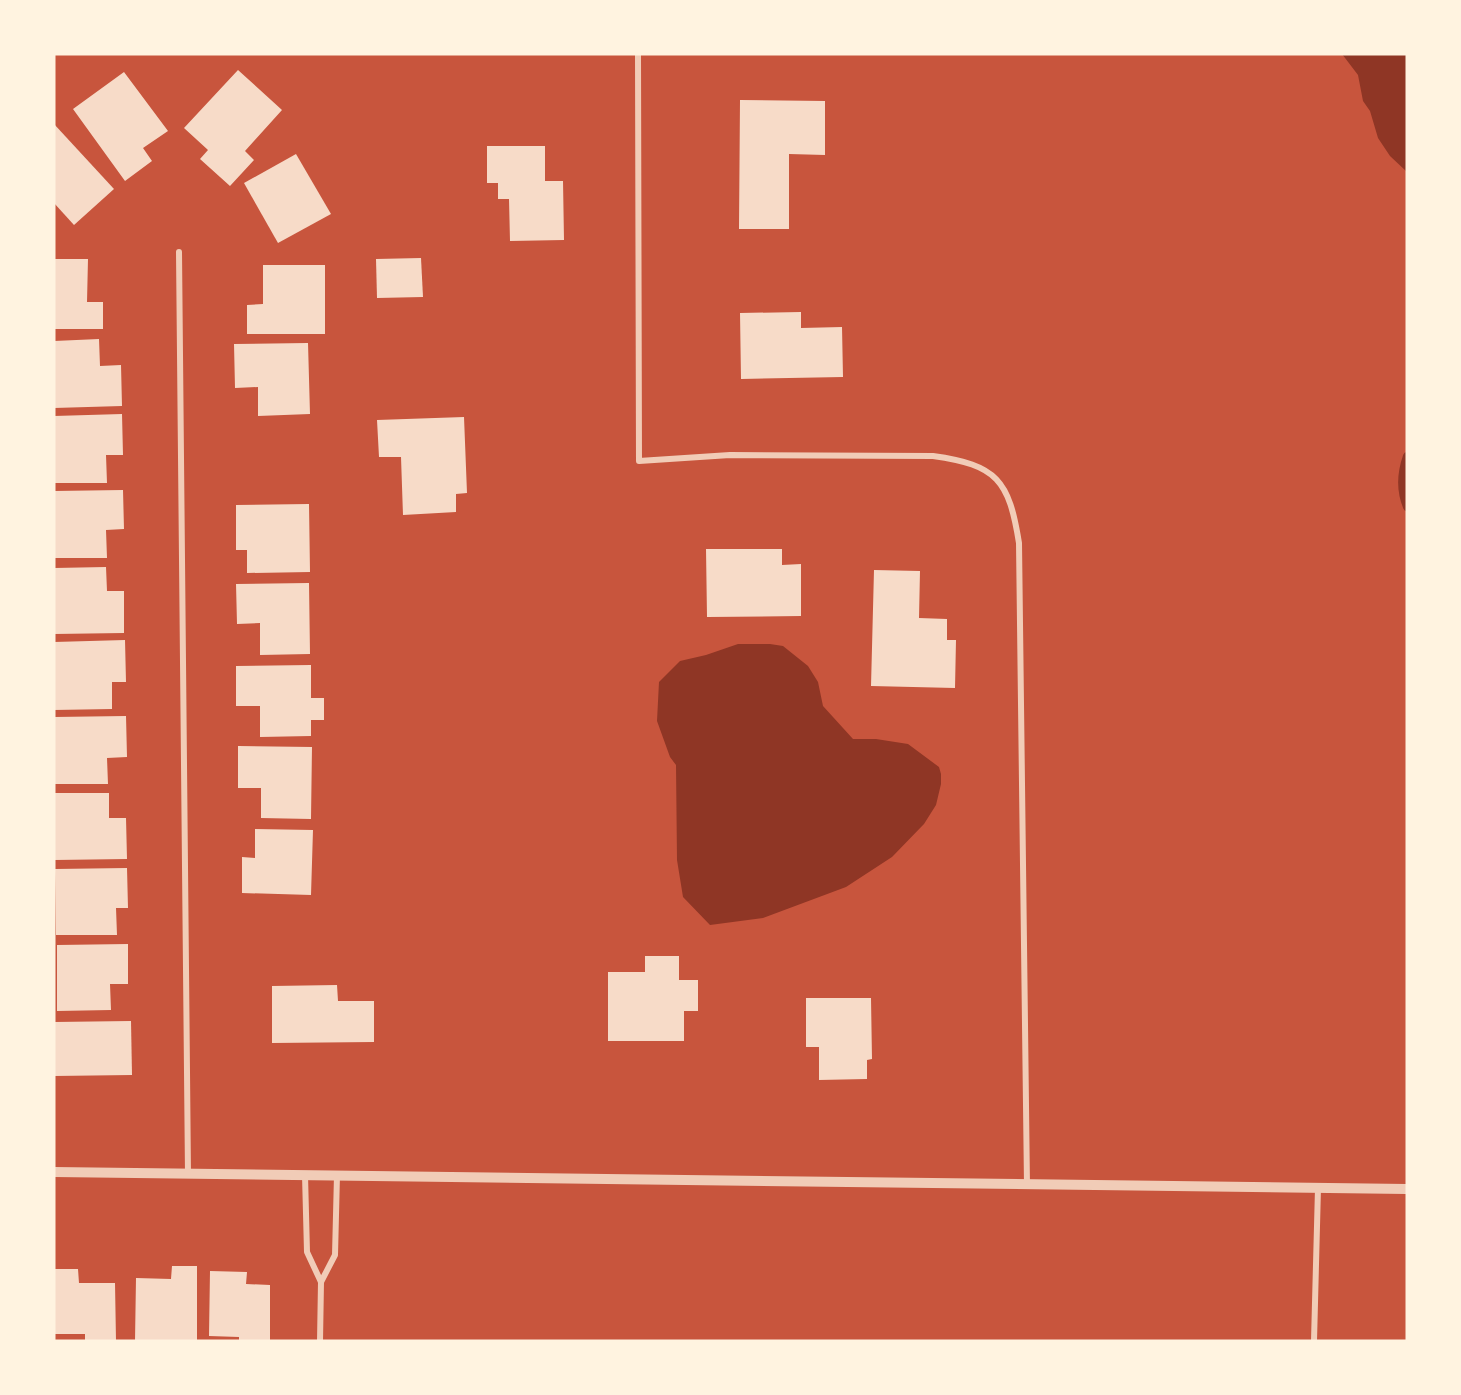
<svg xmlns="http://www.w3.org/2000/svg" width="1461" height="1395" font-family="'Fira Sans Condensed',sans-serif">
<rect width="100%" height="100%" fill="#c8553d"/>
<!-- water -->
<g fill="#8f3625">
<path d="M1342,54H1407V172L1390,156L1378,138L1370,111L1363,101L1358,75Z"/>
<path d="M738,644H770L783,646L808,666L818,682L823,706L853,739H876L908,744L939,767L941,774V784L936,805L924,824L892,857L846,887L763,918L710,925L683,897L677,860L676,765L670,757L657,721L659,682L680,661L706,655Z"/>
</g>
<g fill="none" stroke-linecap="round" stroke-linejoin="round">
<!-- stream -->
<path stroke="#8f3625" stroke-width="8" d="M1407,456C1401,473 1400,490 1407,507"/>
</g>
<!-- building -->
<g fill="#f7dbc8">
<path d="M238,70L282,110L245,151L254,160L230,186L200,159L208,150L184,128Z"/>
<path d="M124,72L168,131L143,148L152,161L125,181L73,109Z"/>
<path d="M740,100L825,101V155L789,154V229H739Z"/>
<path d="M54,124L114,189L74,225L54,203Z"/>
<path d="M487,146H545V181H563L564,240L510,241L509,199H498V183H487Z"/>
<path d="M296,154L331,214L278,243L244,183Z"/>
<path d="M421,258L423,297L377,298L376,259Z"/>
<path d="M54,259H88L87,302H103V329H54Z"/>
<path d="M263,265H325V334H247V305L263,304Z"/>
<path d="M801,312V328L842,327L843,377L741,379L740,313Z"/>
<path d="M99,339L100,366L121,365L122,406L54,408V341Z"/>
<path d="M308,343L310,414L258,416V387L235,388L234,344Z"/>
<path d="M122,414L123,455H106L107,483H54V416Z"/>
<path d="M464,417L467,493L456,494V512L403,515L401,457H379L377,420Z"/>
<path d="M123,490L124,529L106,530L107,558H54V491Z"/>
<path d="M309,504L310,572L247,573V550H236V505Z"/>
<path d="M706,549H782V565L801,564V616L707,617Z"/>
<path d="M106,567L107,591H124V633L54,634V568Z"/>
<path d="M874,570L920,571L919,618L947,619V640H956L955,688L871,686Z"/>
<path d="M309,583L310,654L260,655V623L237,624L236,584Z"/>
<path d="M125,640L126,682H112V709L54,710V642Z"/>
<path d="M311,665V698H324V720H311V736L260,737V706H236V666Z"/>
<path d="M126,716L127,757L107,758L108,784H54V717Z"/>
<path d="M238,746L312,747L311,819L261,818V788H238Z"/>
<path d="M54,793H109V818H126L127,859L55,860Z"/>
<path d="M255,829L313,830L311,895L242,893V857L255,858Z"/>
<path d="M127,868L128,908H116L117,935H56L55,869Z"/>
<path d="M128,944V984H110L111,1010L57,1011V945Z"/>
<path d="M645,956H679V980H698V1011H684V1041H608V972H645Z"/>
<path d="M337,985L338,1001H374V1042L272,1043V986Z"/>
<path d="M806,998H871L872,1059L867,1060V1079L819,1080V1047H806Z"/>
<path d="M131,1021L132,1075L54,1076V1022Z"/>
<path d="M172,1266H197V1340L135,1341L136,1278L171,1279Z"/>
<path d="M54,1269H78L79,1283H115L116,1341H85V1334H55Z"/>
<path d="M210,1271L247,1272L246,1284L270,1285V1341H239V1337L209,1336Z"/>
</g>
<g fill="none" stroke-linecap="round" stroke-linejoin="round">
<!-- minor -->
<g stroke="#f1ccb7" stroke-width="6">
<path d="M638,54L639,461L730,455L933,456C997,465 1009,480 1019,543L1027,1185"/>
<path d="M179,252L188,1174"/>
<path d="M305,1175L307,1252L321,1282L320,1341"/>
<path d="M321,1282L335,1255L337,1175"/>
<path d="M1314,1341L1318,1188"/>
</g>
<!-- tertiary -->
<path stroke="#f1ccb7" stroke-width="10" d="M54,1172L1407,1189"/>
</g>
<!-- border -->
<rect width="1461" height="1395" fill="none" stroke="#fff3e0" stroke-width="111"/>
</svg>
